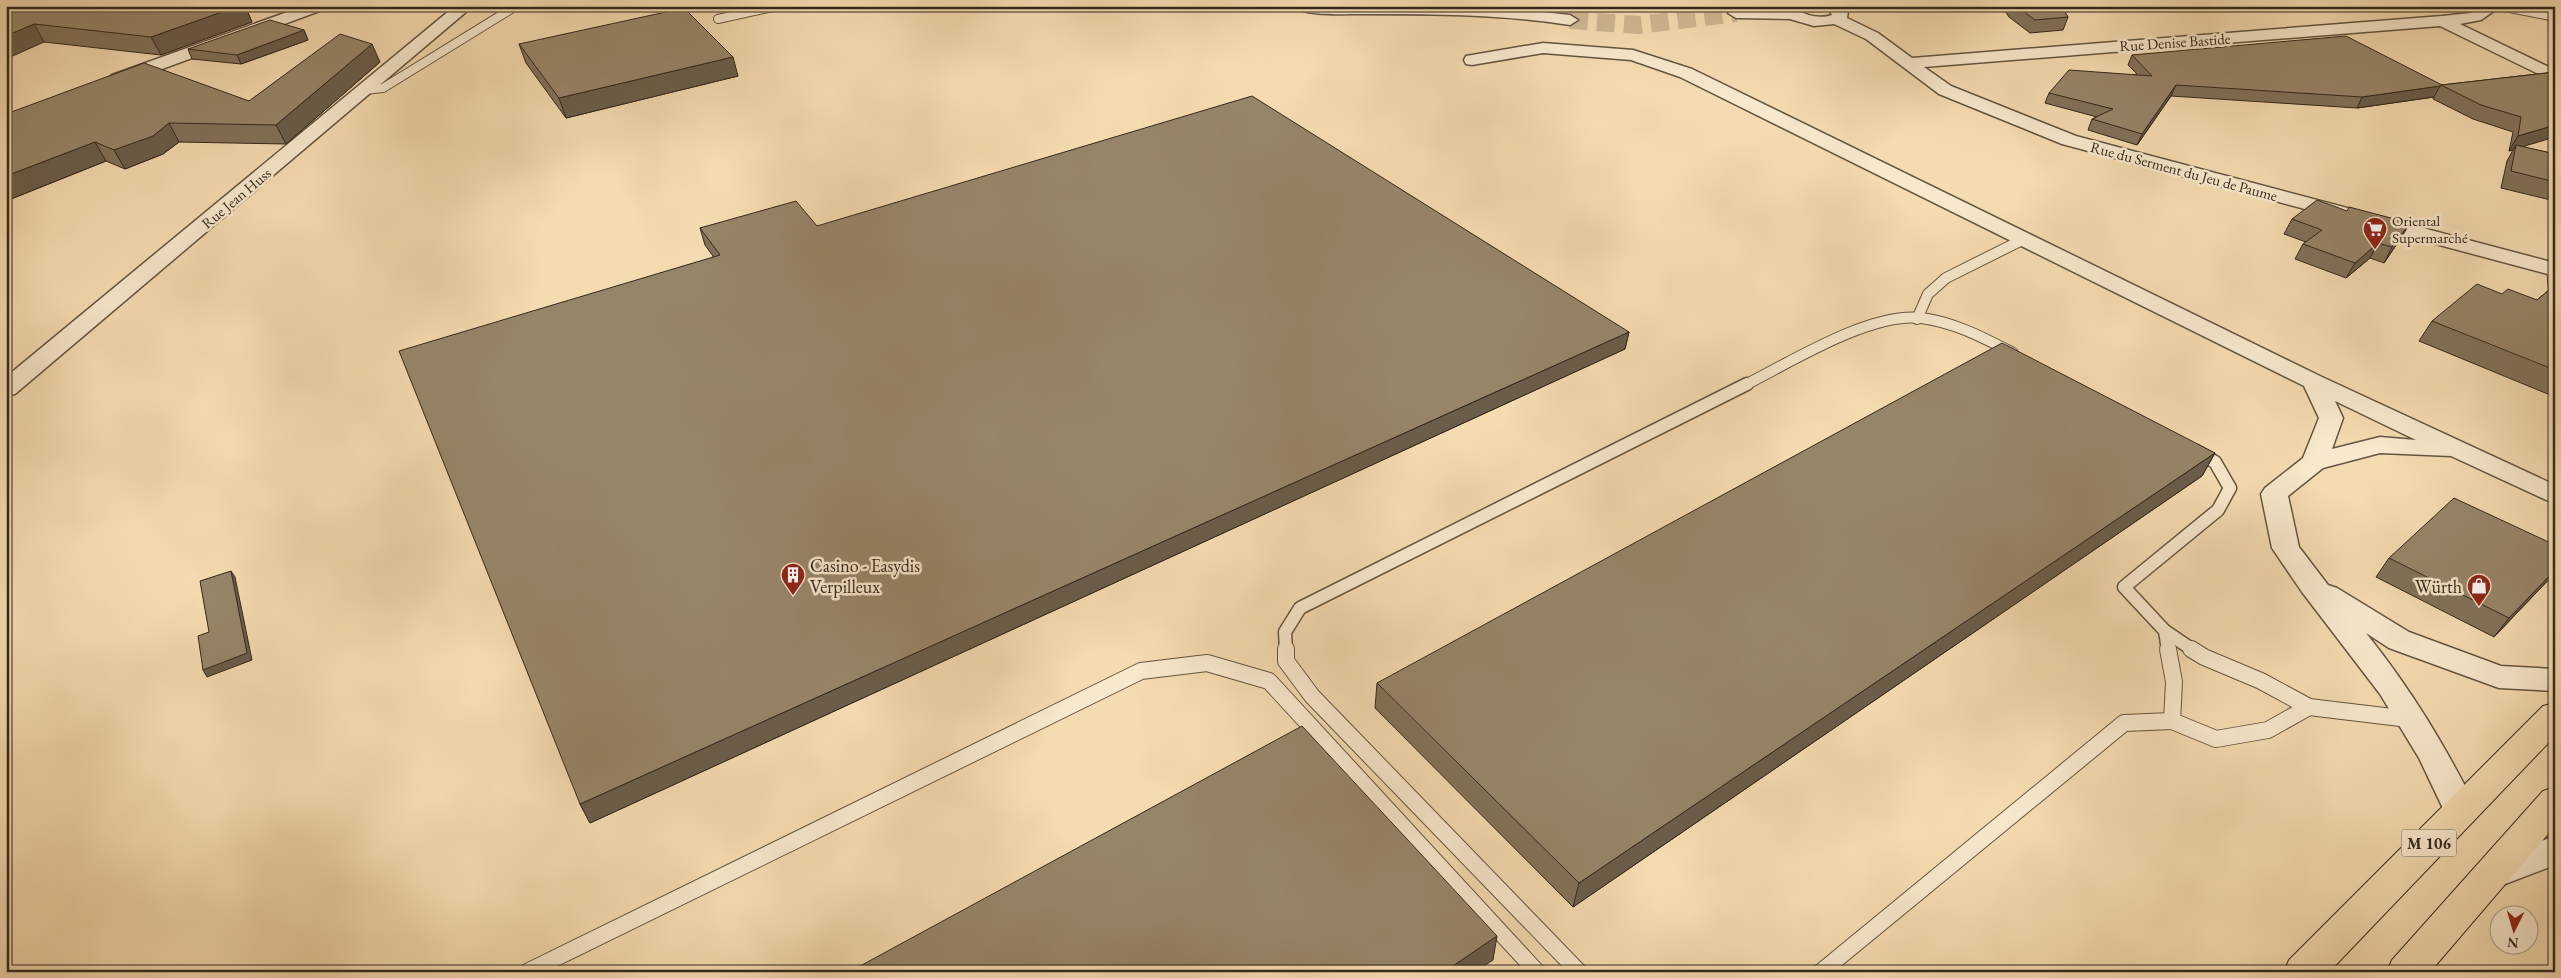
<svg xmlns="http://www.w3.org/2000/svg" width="2561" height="978" font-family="'EB Garamond',serif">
<rect width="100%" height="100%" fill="#f5dbb0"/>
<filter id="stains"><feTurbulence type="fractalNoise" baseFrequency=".004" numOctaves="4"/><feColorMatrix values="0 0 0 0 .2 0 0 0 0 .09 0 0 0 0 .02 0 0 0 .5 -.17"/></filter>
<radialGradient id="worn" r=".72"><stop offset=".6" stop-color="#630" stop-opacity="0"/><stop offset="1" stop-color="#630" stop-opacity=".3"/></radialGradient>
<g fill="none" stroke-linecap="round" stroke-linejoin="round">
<!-- minor-tunnel -->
<path stroke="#ceb793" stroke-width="18" stroke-dasharray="18 9" stroke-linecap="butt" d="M1570,20L1639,25L1736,13"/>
<defs>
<g id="service-far3">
<path d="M2500,6L2555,17"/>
<path d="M718,19L777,6"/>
<path d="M364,90L383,88L516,6"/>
</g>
<g id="service-far2">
<path d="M2552,269L2555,299"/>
<path d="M1917,319L1928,294L1946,278L2024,239"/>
<path d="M1745,385C1791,362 1870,312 1921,318C1954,322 1984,338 2013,353"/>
</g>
<g id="service-far1">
<path d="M2165,631L2168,650"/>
<path d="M1286,650L1285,632L1300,608L1747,384"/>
<path d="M2193,650L2165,631L2124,587L2218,510L2230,488L2215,462L2196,451"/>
</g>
<g id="service">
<path d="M1286,649V661L1312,696L1579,972"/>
<path d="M2168,649L2174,682L2172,721"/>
<path d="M2309,707L2409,719"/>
<path d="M527,972L1141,671L1207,663L1269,681L1537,972"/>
<path d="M1821,972L2124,723L2172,721L2216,739L2268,730L2309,707L2261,681L2204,657L2191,649"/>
</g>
<g id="minor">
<path d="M304,6H327L325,9L124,83H112L109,79L112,75Z"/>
<path d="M455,6H473L15,394L6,396V377Z"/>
<path d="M1293,6H1488L1570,15L1578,20L1570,25C1499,14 1428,14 1356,14C1344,14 1300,16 1293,6Z"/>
<path d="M1782,6H1798L1797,10C1808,16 1820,19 1832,15L1827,6H1843L1848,11L1847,18L1878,33L1912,58L2442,16L2471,13L2482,6H2501L2481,20L2460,24L2555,70V82L2440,26L1924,67L1951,86L2076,136L2555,263V276L2062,144L1939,94L1866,39L1834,24L1814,26L1790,19L1736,18L1728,13L1736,8L1782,9Z"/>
<path d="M1543,43L1633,50L1692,69L2322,377L2555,485V504L2451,456L2380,453L2323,468L2288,496L2299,547L2328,585L2337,588L2409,632L2501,666L2555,669V691L2499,688L2389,648L2366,633C2413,692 2444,744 2478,811L2473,821L2461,825L2449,821L2419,758L2380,694L2302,592L2272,548L2261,494L2265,488L2303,458L2319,418L2304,386L1680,77L1631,60L1543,53L1472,65L1466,64L1464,60L1466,56L1472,55ZM2335,401L2416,440L2380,437L2332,449L2343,418Z"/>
<path d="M2555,836V865L2492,889L2480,884L2475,874L2480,864Z"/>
</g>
<g id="primary">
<path d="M2555,703V736L2329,972H2284L2289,960L2543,706Z"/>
<path d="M2555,787V826L2430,972H2387L2392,960L2543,791Z"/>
</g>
</defs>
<!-- service-far3 casing -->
<use href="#service-far3" stroke="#635542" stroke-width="10"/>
<!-- service-far2 casing -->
<use href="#service-far2" stroke="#635542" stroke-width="12"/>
<!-- service-far1 casing -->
<use href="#service-far1" stroke="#635542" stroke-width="15"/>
<!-- service casing -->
<use href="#service" stroke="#635542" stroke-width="18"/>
<!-- minor casing -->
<use href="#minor" stroke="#635542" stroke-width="3"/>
<!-- primary casing -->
<use href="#primary" stroke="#32281d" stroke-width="2"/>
<!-- service-far3 -->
<use href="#service-far3" stroke="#f8e8cc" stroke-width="8"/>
<!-- service-far2 -->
<use href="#service-far2" stroke="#f8e8cc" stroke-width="10"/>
<!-- service-far1 -->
<use href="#service-far1" stroke="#f8e8cc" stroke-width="12"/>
<!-- service -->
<use href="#service" stroke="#f8e8cc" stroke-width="16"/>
<!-- minor -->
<use href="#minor" fill="#f8e8cc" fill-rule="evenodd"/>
<!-- primary -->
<use href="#primary" fill="#f5dbb0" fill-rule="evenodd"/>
</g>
<!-- wall -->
<g fill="#82725a" stroke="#32281d">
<path d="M6,6H245L252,22L161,55L44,42Z"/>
<path d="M2002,6H2061L2068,17L2063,30L2030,33L2009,17Z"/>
<path d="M304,30L308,40L241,64L192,59L188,49Z"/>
<path d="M519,44L738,76L566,118L526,63Z"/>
<path d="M2132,55L2442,85L2555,72L2523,147L2555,154V201L2501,188L2507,161L2513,150L2509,151L2513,132L2473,119L2433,99L2434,97L2357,108L2171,96L2137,145L2088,130L2092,119L2097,117L2045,103L2049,93L2137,74L2128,65Z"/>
<path d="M380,62L286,144L179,142L163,154L125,169L106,161L6,201V114L249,101Z"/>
<path d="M2292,219L2401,238L2384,263L2370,258L2346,278L2295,259L2303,244L2306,242L2284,234Z"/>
<path d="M817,226L1629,332L1625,349L590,823L580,804L713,256L705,245L700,228Z"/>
<path d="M2555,285V397L2419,341L2432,321L2502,294L2537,300Z"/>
<path d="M2215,453L2202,476L1573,907L1375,708L1377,683Z"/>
<path d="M2389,558L2555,573L2494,637L2376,577Z"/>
</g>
<!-- shaded-wall -->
<g fill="#6a5d4a" stroke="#32281d">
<path d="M239,6H245L252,22L161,55L151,37Z"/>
<path d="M34,24L44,42L6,59V36Z"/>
<path d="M304,30L308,40L241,64L237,55Z"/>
<path d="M372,44L380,62L286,144L276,125Z"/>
<path d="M733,57L738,76L566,118L559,98Z"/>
<path d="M2176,85L2171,96L2137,145L2142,134Z"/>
<path d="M2440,86L2434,97L2357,108L2362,97Z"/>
<path d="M169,123L179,142L163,154L125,169L114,150Z"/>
<path d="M2555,125V137L2515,149L2516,145L2513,150L2509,151L2518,136Z"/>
<path d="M95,142L106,161L6,201V176Z"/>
<path d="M2410,223L2401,238L2384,263L2392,247Z"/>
<path d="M2378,243L2370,258L2346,278L2355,263Z"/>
<path d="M1629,332L1625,349L590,823L580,804Z"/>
<path d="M2215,453L2202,476L1573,907L1579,883Z"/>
<path d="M2555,570V573L2494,637L2509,618Z"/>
<path d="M231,571L235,577L252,660L207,677L203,670Z"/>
<path d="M1497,936L1493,960L1475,972H1444Z"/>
</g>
<!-- building -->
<g fill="#978569" stroke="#32281d">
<path d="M6,6H239L151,37L34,24L6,36Z"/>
<path d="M2016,6H2061L2068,17L2035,20Z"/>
<path d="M684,8L733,57L559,98L519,44Z"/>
<path d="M270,20L304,30L237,55L188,49Z"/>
<path d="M340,34L372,44L276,125L169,123L153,136L114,150L95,142L6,176V114L144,63L249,101Z"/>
<path d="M2346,36L2442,85L2440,86L2362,97L2176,85L2142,134L2092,119L2113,109L2049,93L2069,70L2152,76L2132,55Z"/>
<path d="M2555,72V125L2518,136L2521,117L2481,105L2441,85Z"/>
<path d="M1252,96L1629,332L580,804L399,351L720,255L700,228L796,201L817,226Z"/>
<path d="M2516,145L2555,154V182L2511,171Z"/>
<path d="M2317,200L2347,211L2349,207L2410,223L2392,247L2378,243L2355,263L2303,244L2322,230L2292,219Z"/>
<path d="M2477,284L2502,294L2508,289L2537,300L2555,285V370L2432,321Z"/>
<path d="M2002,343L2215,453L1579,883L1377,683Z"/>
<path d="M2454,498L2555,545V570L2509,618L2389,558Z"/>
<path d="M231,571L247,653L203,670L198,636L209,632L200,581Z"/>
<path d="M1302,726L1497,936L1444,972H849Z"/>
</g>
<!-- icons -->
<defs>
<symbol id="supermarket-pin" viewBox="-11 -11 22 30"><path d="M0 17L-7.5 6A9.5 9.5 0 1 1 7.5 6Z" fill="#8f2418" stroke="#f8e8cc"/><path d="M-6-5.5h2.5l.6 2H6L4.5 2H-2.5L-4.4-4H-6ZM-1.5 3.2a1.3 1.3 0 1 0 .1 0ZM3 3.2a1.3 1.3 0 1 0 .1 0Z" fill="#fff"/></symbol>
<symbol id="building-pin" viewBox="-11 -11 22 30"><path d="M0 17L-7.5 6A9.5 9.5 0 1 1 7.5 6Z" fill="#8f2418" stroke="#f8e8cc"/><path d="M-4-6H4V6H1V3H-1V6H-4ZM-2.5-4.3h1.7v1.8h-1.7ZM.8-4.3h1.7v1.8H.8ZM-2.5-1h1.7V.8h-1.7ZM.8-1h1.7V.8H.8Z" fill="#fff"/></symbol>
<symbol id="shop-pin" viewBox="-11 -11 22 30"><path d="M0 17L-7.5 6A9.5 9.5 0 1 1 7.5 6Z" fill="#8f2418" stroke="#f8e8cc"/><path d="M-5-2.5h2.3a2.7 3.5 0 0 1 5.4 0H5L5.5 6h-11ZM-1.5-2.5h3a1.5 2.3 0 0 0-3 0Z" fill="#fff"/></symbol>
</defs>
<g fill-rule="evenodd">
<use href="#supermarket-pin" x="2361" y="215" width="28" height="38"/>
<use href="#building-pin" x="779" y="561" width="28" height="38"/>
<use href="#shop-pin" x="2465" y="572" width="28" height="38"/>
</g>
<g text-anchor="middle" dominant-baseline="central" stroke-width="5" stroke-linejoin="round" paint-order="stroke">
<!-- far-street labels -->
<g font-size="15" fill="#32281d" stroke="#f8e8cc">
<text transform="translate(2175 42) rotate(-4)">Rue Denise Bastide</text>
<text transform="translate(2184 171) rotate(15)">Rue du Serment du Jeu de Paume</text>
<text transform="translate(236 198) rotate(-40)">Rue Jean Huss</text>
</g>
<!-- far-poi labels -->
<g font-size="15" fill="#32281d" stroke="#f8e8cc" text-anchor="start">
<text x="2392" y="220">Oriental<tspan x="2392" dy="17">Supermarché</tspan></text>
</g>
<!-- shield labels -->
<rect fill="#f8e8cc" stroke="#6d6252" stroke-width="1" x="2401.5" y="829.5" width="55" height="27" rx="4"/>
<g font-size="16" font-weight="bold" fill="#32281d">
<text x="2429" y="843">M 106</text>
</g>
<!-- poi labels -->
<g font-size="18" fill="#32281d" stroke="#f8e8cc" text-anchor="start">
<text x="810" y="565">Casino - Easydis<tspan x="810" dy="21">Verpilleux</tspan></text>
<text x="2462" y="586" text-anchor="end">Würth</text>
</g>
</g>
<!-- margin -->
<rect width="2561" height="978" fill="none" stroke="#f5dbb0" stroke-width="25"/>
<rect x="8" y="8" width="2546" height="963" fill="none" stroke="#32281d" stroke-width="2.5"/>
<rect x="12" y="12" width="2536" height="953" fill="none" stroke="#32281d"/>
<!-- north arrow -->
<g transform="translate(2514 930) rotate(185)"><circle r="24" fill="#f8e8cc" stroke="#a99b86"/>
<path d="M0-4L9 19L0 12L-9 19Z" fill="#8f2418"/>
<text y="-8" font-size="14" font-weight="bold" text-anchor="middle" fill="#32281d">N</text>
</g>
<rect width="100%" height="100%" filter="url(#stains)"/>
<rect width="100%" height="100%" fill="url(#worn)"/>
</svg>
